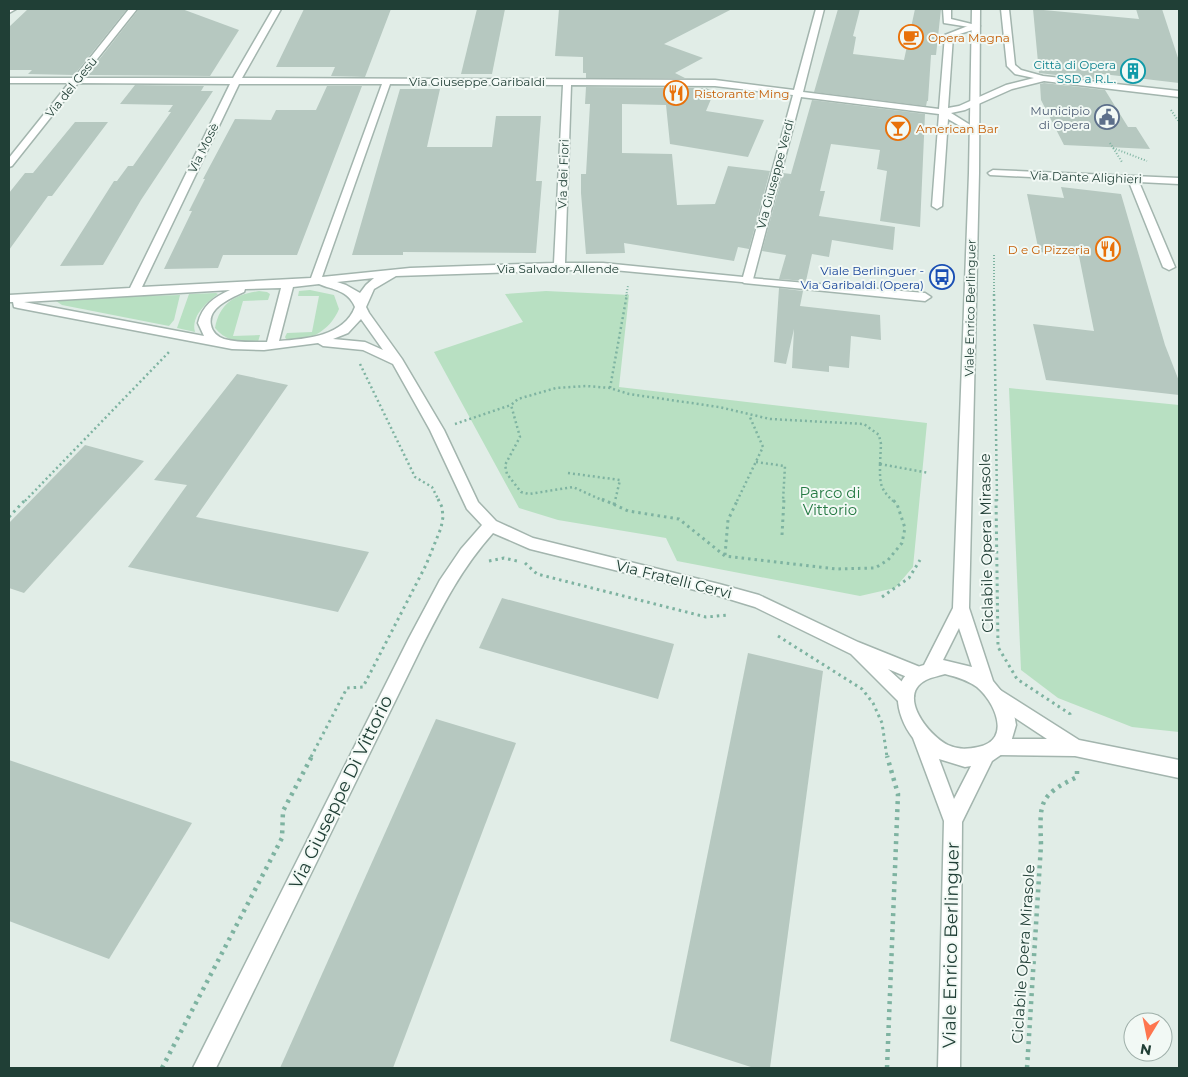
<svg xmlns="http://www.w3.org/2000/svg" width="1188" height="1077" font-family="Montserrat,sans-serif">
<rect width="100%" height="100%" fill="#e1ede7"/>
<!-- green -->
<g fill="#b8e0c2">
<path d="M310,290L334,295L339,309C331,329 309,344 286,339L285,337L287,333L312,332L319,296H298L299,291Z"/>
<path d="M259,291L267,292L270,294L268,300L243,301L233,336L260,335L258,342C240,343 227,342 215,328C220,303 234,295 259,291Z"/>
<path d="M546,291L629,295L619,387L927,423L913,567L895,588L860,596L677,561L666,538L558,520L519,508L434,352L523,322L505,294Z"/>
<path d="M216,293L218,294C206,303 191,316 195,332L177,328L189,294Z"/>
<path d="M180,295L174,320L169,326L62,305L56,301L75,298Z"/>
<path d="M1009,388L1179,405V732L1132,727L1058,698L1021,670Z"/>
</g>
<!-- building -->
<g fill="#b6c8c0">
<path d="M28,9H127L74,75L28,74L32,70H9V27Z"/>
<path d="M139,9H182L239,30L210,76L87,75Z"/>
<path d="M304,9H391L365,77L331,76L335,67H276Z"/>
<path d="M477,9H505L492,74H461Z"/>
<path d="M559,9H732L664,44L703,58L675,73L685,78H586V73H583V57L555,56Z"/>
<path d="M838,9H860L853,36L856,37L853,54L904,60L915,9H941L936,55H931L928,101H927L926,106L814,92Z"/>
<path d="M1033,9L1139,19L1136,9H1162L1179,61V83L1094,73L1099,80L1039,73Z"/>
<path d="M1044,83L1105,90L1128,127H1136L1150,149L1064,145L1041,100L1040,84Z"/>
<path d="M135,85L204,86L201,91H213L141,200L103,265L60,266L114,181H117L128,166H133L171,112H168L173,105L120,104Z"/>
<path d="M327,86H362L297,255H223L218,268L164,269L192,211H189L205,179H203L235,119L271,120L276,110H316Z"/>
<path d="M586,87L706,88L714,92L706,111L764,120L748,157L670,144L666,105L622,104V153L672,154L677,205L715,204L728,166L770,171L749,249L738,247L734,261L624,243L625,253L586,254L581,193V174H586L590,104H585Z"/>
<path d="M400,89H440L427,147H492L496,116H541L536,181H542L536,253L403,252V255H352Z"/>
<path d="M812,100L925,114L920,227L880,221L887,171L877,169L880,150L831,144L820,191H825L819,216L895,227L893,250L832,240L829,257L812,254L806,281L779,279L786,255L762,251L783,173L791,174Z"/>
<path d="M75,122H108L52,196H48L9,250V193L25,173H33Z"/>
<path d="M1061,187L1121,194L1165,345L1179,381V395L1046,380L1033,324L1094,331L1079,256L1039,252L1027,194L1064,198Z"/>
<path d="M779,288L803,291L800,306L880,315L881,340L851,336L849,368L829,366V372L792,368L794,329L786,364L774,362Z"/>
<path d="M237,374L288,385L196,517L369,552L338,612L128,567L187,485L154,480Z"/>
<path d="M85,445L144,461L24,593L9,588V523Z"/>
<path d="M502,598L674,644L658,699L479,648Z"/>
<path d="M748,653L823,671L770,1068H754L670,1041Z"/>
<path d="M436,719L516,743L393,1068H280Z"/>
<path d="M9,760L192,823L109,959L9,921Z"/>
</g>
<g fill="none" stroke-linecap="round" stroke-linejoin="round">
<defs>
<g id="service">
<path d="M943,9H951V19L980,26L976,28L944,23Z"/>
<path d="M748,278L925,293L931,297L925,301L744,283L742,281Z"/>
</g>
<g id="minor">
<path d="M9,9H16L9,13Z"/>
<path d="M129,9H137L82,78H233L273,9H281L242,78L715,80L794,90L816,9H824L803,92L939,109L945,35L973,24H979V28L953,36L948,108L959,106L1006,85L1034,78L1015,74L1007,66L1001,9H1009L1015,65L1021,70L1043,76L1179,91V97L1044,81L1012,89L965,110L951,113L980,131L978,133H972L948,119L942,206L937,209L932,206L939,114L801,97L752,283L603,269L396,276L374,289L366,307L369,313L402,359L444,430L478,502L496,521L533,538L719,584L759,595L858,642L925,669L927,674L925,679L919,682L888,669L911,690L914,696L911,702L905,704L899,702L851,654L755,607L719,596L530,549L493,533C461,569 443,605 421,648L216,1068H193L409,638L440,580L461,549L482,525L467,509L430,430L393,364L363,350L323,346L318,343L264,350L232,349L18,308L14,307L13,302H9V295L130,288L230,84L78,83L12,166L9,167V158L69,83H9V78H74ZM239,84H382L311,278L142,287ZM390,84L563,85L554,263L410,268L322,277ZM571,85L715,86L793,95L743,277L603,263H565ZM374,278L366,285L360,293L346,285L337,282ZM319,284C333,290 348,290 355,307C344,336 307,339 279,341L293,287ZM281,288L267,342C253,342 237,343 224,339C218,337 212,332 211,325C207,308 231,298 244,292L245,289ZM230,290C214,297 202,306 198,323L204,336L24,302ZM361,319L383,350L365,342L333,339L348,333Z"/>
<path d="M993,170L1179,178V184L1139,182L1175,267L1169,270L1163,267L1129,182L990,175L988,173Z"/>
<path d="M997,688L1079,740L1179,760V778L1075,756L998,755L992,753L989,747L992,741L998,739H1047L991,702L988,696L991,690Z"/>
</g>
<path id="tertiary" d="M972,9H980L979,173L969,608L993,681L1006,697L1014,714L1016,725L1011,742L1005,752L992,761L962,822L960,1068H938L944,821L913,738C895,715 887,675 924,665L953,608L969,173ZM959,628L972,667L943,660ZM945,674C957,677 967,680 977,687C994,701 1013,740 978,747C968,749 959,750 948,745C929,736 896,695 926,680C932,677 939,676 945,674ZM939,759L965,767L971,766L954,799Z"/>
</defs>
<!-- service casing -->
<use href="#service" stroke="#a3b5ae" stroke-width="3"/>
<!-- minor casing -->
<use href="#minor" stroke="#a3b5ae" stroke-width="3"/>
<!-- tertiary casing -->
<use href="#tertiary" stroke="#a3b5ae" stroke-width="3"/>
<!-- path-far3 -->
<g stroke="#7eb3a1" stroke-width="2" stroke-dasharray="1 2" stroke-linecap="butt">
<path d="M1171,110L1179,122"/>
<path d="M1110,143L1122,162"/>
<path d="M1113,148L1147,161"/>
<path d="M994,255V296"/>
<path d="M626,296L628,286"/>
</g>
<!-- path-far2 -->
<g stroke="#7eb3a1" stroke-width="2.5" stroke-dasharray="2 3" stroke-linecap="butt">
<path d="M994,294L997,501"/>
<path d="M360,364L415,477L432,487L439,501"/>
<path d="M610,388L627,294"/>
<path d="M455,424L511,405"/>
<path d="M756,462L785,466L783,501"/>
<path d="M880,464L929,473"/>
<path d="M880,464C880,482 879,488 893,501"/>
<path d="M568,473L620,480L615,501"/>
<path d="M25,501L169,352"/>
<path d="M604,501L573,487L529,494L521,492L507,474L505,465L520,437L511,405L518,399L556,388L586,386L610,388L629,394L719,407L770,419L864,424L879,435L881,444L880,464"/>
<path d="M737,501L763,447L749,415"/>
</g>
<!-- path-far1 -->
<g stroke="#7eb3a1" stroke-width="3" stroke-dasharray="2.5 4" stroke-linecap="butt">
<path d="M602,499L628,511L679,519L725,556L836,569L875,568L888,560L902,543L905,528L897,504L892,499"/>
<path d="M996,499L998,647L1017,679L1070,714V718"/>
<path d="M614,505L615,499"/>
<path d="M9,517L26,499"/>
<path d="M782,535L784,499"/>
<path d="M725,555L728,520L738,499"/>
<path d="M489,561L504,558L517,561"/>
<path d="M525,563L537,574L706,617L729,615"/>
<path d="M882,597L909,578L920,560"/>
<path d="M778,636L862,689L873,703L882,723L887,757"/>
<path d="M311,757L347,688L363,687L426,565L441,528L443,517L442,507L438,499"/>
</g>
<!-- path -->
<g stroke="#7eb3a1" stroke-width="4.5" stroke-dasharray="3 5" stroke-linecap="butt">
<path d="M162,1068L282,838L283,811L312,756"/>
<path d="M887,1068L898,794L887,756"/>
<path d="M1027,1068L1041,845C1040,804 1037,796 1077,777V769"/>
</g>
<!-- service -->
<use href="#service" fill="#fff" fill-rule="evenodd"/>
<!-- minor -->
<use href="#minor" fill="#fff" fill-rule="evenodd"/>
<!-- tertiary -->
<use href="#tertiary" fill="#fff" fill-rule="evenodd"/>
</g>
<!-- icons -->
<defs>
<symbol id="cafe-ring" viewBox="-11 -11 22 22"><circle r="9.5" fill="#f2f9f5" stroke="#e8710a" stroke-width="1.5"/><path d="M-5.5-4.5H6V0H3Q3 3.5 0 3.5H-2.5Q-5.5 3.5-5.5 0ZM3-3.2v2h1.7v-2ZM-6 4.5H4V6H-6Z" fill="#e8710a"/></symbol>
<symbol id="building-ring" viewBox="-11 -11 22 22"><circle r="9.5" fill="#f2f9f5" stroke="#0f9aa8" stroke-width="1.5"/><path d="M-4-6H4V6H1V3H-1V6H-4ZM-2.5-4.3h1.7v1.8h-1.7ZM.8-4.3h1.7v1.8H.8ZM-2.5-1h1.7V.8h-1.7ZM.8-1h1.7V.8H.8Z" fill="#0f9aa8"/></symbol>
<symbol id="restaurant-ring" viewBox="-11 -11 22 22"><circle r="9.5" fill="#f2f9f5" stroke="#e8710a" stroke-width="1.5"/><path d="M-5-6h1v4h1v-4h1v4h1v-4h1v5L-1.5 .5V6h-2V.5L-5-1ZM5-6V6H3V1.5H1.5Q1.5-4 5-6Z" fill="#e8710a"/></symbol>
<symbol id="civic-ring" viewBox="-11 -11 22 22"><circle r="9.5" fill="#f2f9f5" stroke="#5c6f8a" stroke-width="1.5"/><path d="M-.6-6.5H3V-4.5H.6V-3L4-1V1h2V6H-6V1h2V-1L-.6-3ZM-1.2 2.5V6h2.4V2.5Z" fill="#5c6f8a"/></symbol>
<symbol id="bar-ring" viewBox="-11 -11 22 22"><circle r="9.5" fill="#f2f9f5" stroke="#e8710a" stroke-width="1.5"/><path d="M-6-5H6L.8 .8V4.5H3.5V6h-7V4.5H-.8V.8Z" fill="#e8710a"/></symbol>
<symbol id="bus-ring" viewBox="-11 -11 22 22"><circle r="9.5" fill="#f2f9f5" stroke="#1a4fb4" stroke-width="1.5"/><path d="M-5-6H5V4H4V6H2V4H-2V6H-4V4H-5ZM-3.5-4V0h7V-4ZM-3.5 1.2v1.5H-2V1.2ZM2 1.2v1.5H3.5V1.2Z" fill="#1a4fb4"/></symbol>
</defs>
<g fill-rule="evenodd">
<use href="#cafe-ring" x="897" y="23" width="28" height="28"/>
<use href="#building-ring" x="1119" y="57" width="28" height="28"/>
<use href="#restaurant-ring" x="662" y="79" width="28" height="28"/>
<use href="#civic-ring" x="1093" y="103" width="28" height="28"/>
<use href="#bar-ring" x="884" y="114" width="28" height="28"/>
<use href="#restaurant-ring" x="1094" y="235" width="28" height="28"/>
<use href="#bus-ring" x="928" y="263" width="28" height="28"/>
</g>
<g text-anchor="middle" dominant-baseline="central" stroke-width="4" stroke-linejoin="round" paint-order="stroke">
<!-- far-food labels -->
<g font-size="12" fill="#c56008" stroke="#f2f9f5" text-anchor="start">
<text x="928" y="37">Opera Magna</text>
<text x="694" y="93">Ristorante Ming</text>
<text x="916" y="128">American Bar</text>
<text x="1090" y="249" text-anchor="end">D e G Pizzeria</text>
</g>
<!-- far-culture labels -->
<g font-size="12" fill="#0d838f" stroke="#f2f9f5" text-anchor="end">
<text x="1116" y="64">Città di Opera<tspan x="1116" dy="14">SSD a R.L.</tspan></text>
</g>
<!-- far-street labels -->
<g font-size="12" fill="#203f36" stroke="#f2f9f5">
<text x="477" y="81">Via Giuseppe Garibaldi</text>
<text transform="translate(71 87) rotate(-51)">Via del Gesù</text>
<text transform="translate(203 148) rotate(-64)">Via Mosè</text>
<text transform="translate(563 174) rotate(-88)">Via dei Fiori</text>
<text transform="translate(775 174) rotate(-75)">Via Giuseppe Verdi</text>
<text transform="translate(1086 177) rotate(2)">Via Dante Alighieri</text>
<text x="558" y="268">Via Salvador Allende</text>
<text transform="translate(970 308) rotate(-89)">Viale Enrico Berlinguer</text>
</g>
<!-- far-service labels -->
<g font-size="12" fill="#4e5e75" stroke="#f2f9f5" text-anchor="end">
<text x="1090" y="110">Municipio<tspan x="1090" dy="14">di Opera</tspan></text>
</g>
<!-- far-transit labels -->
<g font-size="12" fill="#164399" stroke="#f2f9f5" text-anchor="end">
<text x="924" y="270">Viale Berlinguer -<tspan x="924" dy="14">Via Garibaldi (Opera)</tspan></text>
</g>
<!-- park labels -->
<g font-size="15" fill="#267a44" stroke="#f2f9f5">
<text x="830" y="492">Parco di<tspan x="830" dy="17">Vittorio</tspan></text>
</g>
<!-- street labels -->
<g font-size="15" fill="#203f36" stroke="#f2f9f5">
<text transform="translate(986 543) rotate(-91)">Ciclabile Opera Mirasole</text>
<text transform="translate(674 579) rotate(14)">Via Fratelli Cervi</text>
<text transform="translate(1023 954) rotate(-86)">Ciclabile Opera Mirasole</text>
</g>
<!-- near-street labels -->
<g font-size="18" fill="#203f36" stroke="#f2f9f5">
<text transform="translate(341 792) rotate(-64)">Via Giuseppe Di Vittorio</text>
<text transform="translate(951 945) rotate(-89)">Viale Enrico Berlinguer</text>
</g>
</g>
<!-- border -->
<rect width="1188" height="1077" fill="none" stroke="#203f36" stroke-width="20"/>
<!-- north arrow -->
<g transform="translate(1148 1037) rotate(190)"><circle r="24" fill="#f2f9f5" stroke="#9eafa9"/>
<path d="M0-4L9 19L0 12L-9 19Z" fill="#fe754e"/>
<text y="-8" font-size="14" font-weight="bold" text-anchor="middle" fill="#203f36">N</text>
</g>
</svg>
